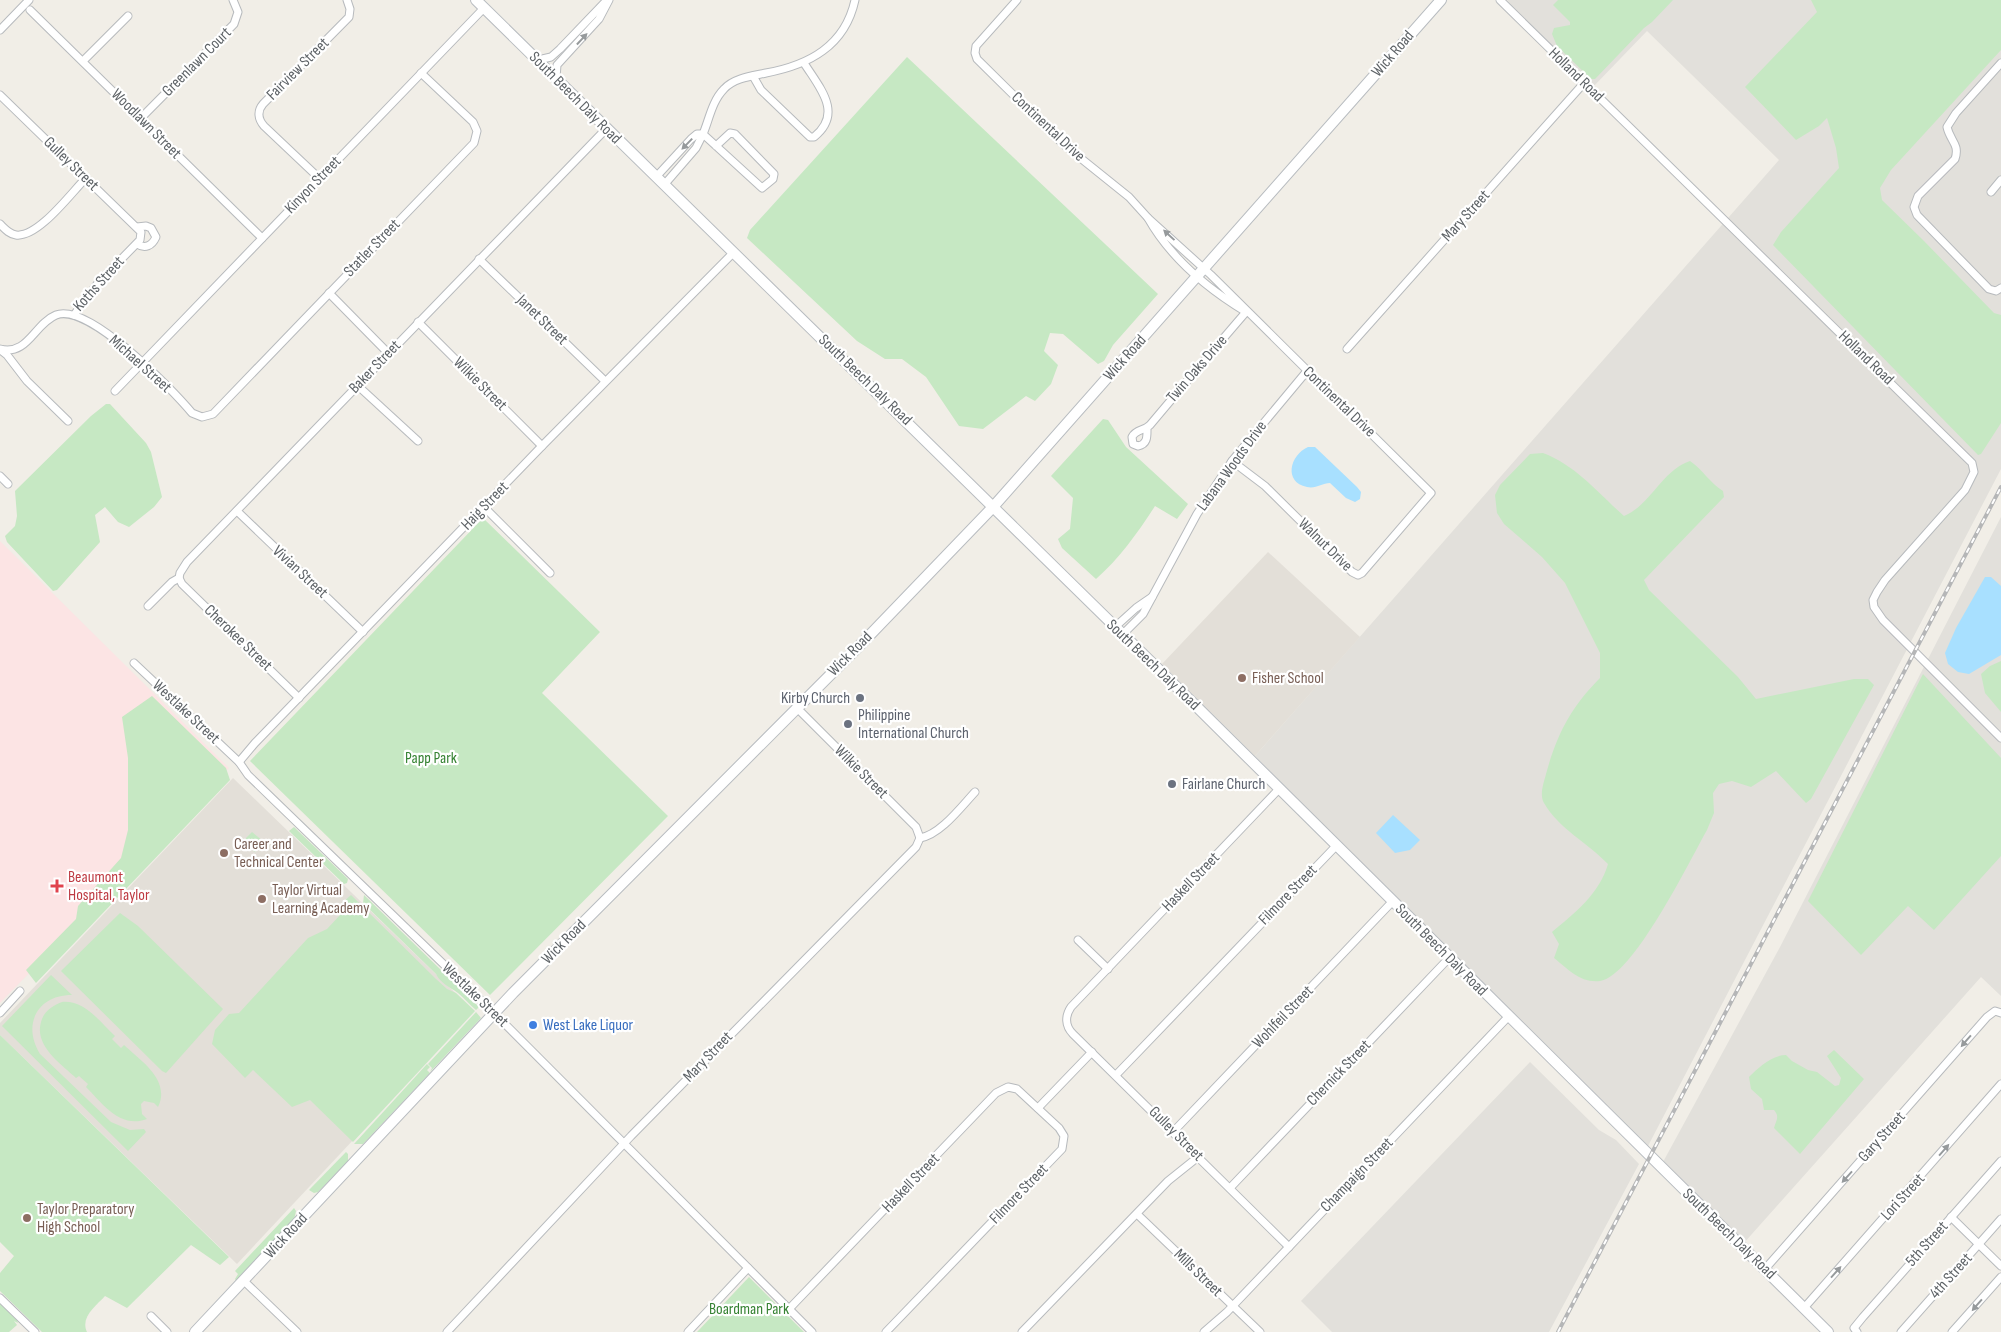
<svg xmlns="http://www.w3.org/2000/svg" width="2001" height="1332" font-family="'Sofia Sans Condensed',sans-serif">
<rect width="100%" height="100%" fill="#f1eee7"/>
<!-- industrial -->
<g fill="#e2e0db">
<path d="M1507,0H2001V469L1648,1146L1255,756L1779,160L1647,31L1593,87L1517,12Z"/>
<path d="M2001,517V996L1981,977L1743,1244L1663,1162L1780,947Z"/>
<path d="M1530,1062L1599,1130L1616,1140L1639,1164L1549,1332H1332L1301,1301Z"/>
</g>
<!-- education -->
<g fill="#e3dfd8">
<path d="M1268,552L1360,637L1255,756L1162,664Z"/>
<path d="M233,778L474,1011L237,1264L0,1035V1023Z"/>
</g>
<!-- medical -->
<path fill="#fce4e4" d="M0,541L229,768L0,1003Z"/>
<!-- green -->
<g fill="#c6e8c3">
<path d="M1558,0H1673L1652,22L1644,28L1595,79H1591L1557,46L1552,34L1554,28L1570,25V22L1553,5Z"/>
<path d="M1811,0H2001V50L1891,170L1880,188L1882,200L1924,241L1994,313L2001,315V423L1981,454L1978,455L1773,245L1781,232L1839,168L1836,148L1827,118L1819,126L1796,140L1745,87L1817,12Z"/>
<path d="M907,57L1158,294L1113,345L1104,361L1098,364L1063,334L1050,333L1044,351L1058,365L1051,384L1035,401L1026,396L983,429L959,426L926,377L902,359H885L857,341L747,238L750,230Z"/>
<path d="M106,404H110L146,443L151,452L162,497L154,507L129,527L118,522L105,507L95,515L100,542L57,590L53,591L7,542L5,536L15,526L17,516L15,491L91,416Z"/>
<path d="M1103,419L1108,420L1126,447L1188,504L1177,519L1155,506C1139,531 1119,559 1096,579L1062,548L1058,539L1070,529L1073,498L1051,476Z"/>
<path d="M1543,453C1577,466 1598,493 1624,516C1651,505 1662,470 1690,461C1703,470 1710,483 1723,491L1724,497L1644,580L1649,590L1738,677L1756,699L1854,679H1868L1874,685L1811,799L1806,803L1776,771L1751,787L1732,781L1719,784L1713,793L1714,813L1707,830C1690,860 1633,977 1600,981C1580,983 1569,970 1554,958L1559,944L1552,932C1574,914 1600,893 1608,864C1588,843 1559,829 1544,803C1539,795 1544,782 1546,774C1557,734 1571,707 1600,678V653L1565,583L1542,557L1504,524L1497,513L1495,495L1500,485L1530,454Z"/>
<path d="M483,518L600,632L542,693L668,816L490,995L250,761Z"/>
<path d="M2001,661V712L1985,693L1981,674L1990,666Z"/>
<path d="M1923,674L2001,758V856L1934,930L1908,906L1861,955L1808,901Z"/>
<path d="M152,696L226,768L230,780L36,983L26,970L76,919L78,906L121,858L128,830V758L122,717Z"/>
<path d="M294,827L348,879L347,883L344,884L289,831Z"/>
<path d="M252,832L263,841L255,852L246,845V838Z"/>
<path d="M351,895L436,979L447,989L456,993L475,1011L353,1142L310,1100L292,1107L253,1070L245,1078L212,1044L215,1030L229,1014L239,1013L308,938L327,929L341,914L345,906L342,903Z"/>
<path d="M364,895L479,1007L476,1010C470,1005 464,998 458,993C450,987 441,984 436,974L363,903Z"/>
<path d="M120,913L138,926L223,1009L166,1073L162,1071L61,971Z"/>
<path d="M51,975L72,995C37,995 22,1025 40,1054L111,1122L130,1130L144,1129L146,1132L128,1151L2,1026Z"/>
<path d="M62,1002C85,1000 100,1022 115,1036L112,1039L121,1048L124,1045C141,1061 171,1080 158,1107L154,1103L144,1101L141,1104L142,1114L147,1119C120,1129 103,1104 86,1087L88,1084L79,1076L76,1078C61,1064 34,1046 41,1022C44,1011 52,1006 62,1002Z"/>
<path d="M476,1012L481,1018L430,1072L432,1068L428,1064Z"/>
<path d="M0,1035L229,1257L220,1265L191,1245L127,1308L105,1296C96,1306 80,1317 87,1332H42L0,1291V1273L14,1256L0,1242Z"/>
<path d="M1834,1050L1864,1079L1800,1154L1774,1128C1776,1120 1780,1117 1774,1110H1764L1762,1099L1751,1089L1749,1077C1758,1068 1772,1055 1786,1055L1792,1061L1808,1070L1817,1072L1835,1086L1839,1085L1841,1078L1827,1056Z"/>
<path d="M427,1064L430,1067L427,1070L430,1073L363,1144H354Z"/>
<path d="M346,1152L348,1154V1161L318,1192L314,1193L309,1190Z"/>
<path d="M294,1208L296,1211L294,1220L269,1245L237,1282L235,1279L238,1274L235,1271Z"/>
<path d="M749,1277L804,1332H697Z"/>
<path d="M0,1303L17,1320L18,1323L14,1321L17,1325L9,1332H0Z"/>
</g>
<!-- water -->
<g fill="#a8e0ff">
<path d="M1308,447H1315L1357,487L1361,492L1360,499L1355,502L1346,498L1330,483C1322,483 1316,489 1307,487C1283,482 1290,455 1308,447Z"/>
<path d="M1985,577H1991L2001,586V655L1969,674L1958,672L1948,664L1945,653L1956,628Z"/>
<path d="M1393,815L1420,840L1410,850L1395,853L1376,833Z"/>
</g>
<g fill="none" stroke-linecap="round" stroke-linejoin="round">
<defs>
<g id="street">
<path d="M1017,0L976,46L975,53L977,59L1063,144L1129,197L1148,218"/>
<path d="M1500,0L1972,463L1974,472L1965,490L1885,580L1877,592L1873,600L1874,607L1883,620L2001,738"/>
<path d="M30,10L262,238"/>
<path d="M0,30L29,0"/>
<path d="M538,60L551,57L560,49L607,0"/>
<path d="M83,61L128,16"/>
<path d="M2001,63L1956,113L1947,127C1950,141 1960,144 1955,159L1918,196L1914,207L1917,215L1989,289L1996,291L2001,288"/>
<path d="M753,76L761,90L810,137H814C844,113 819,87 804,63"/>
<path d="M556,78L557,65L599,19L609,0"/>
<path d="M0,95L141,232L140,240L98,283L74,315"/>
<path d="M141,118L234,24L238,12L233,0"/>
<path d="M716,146L730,133L735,134L774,174L773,179L762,188L703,134C709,120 712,101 724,89C734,78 752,76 766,73C809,65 845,46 855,0"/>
<path d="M656,177L691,139L697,134H703L696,148L664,185"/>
<path d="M319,178L264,126C258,119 257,111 263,104L349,17L350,9L347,0"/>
<path d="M1991,192L2001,180"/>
<path d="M0,224C5,229 9,234 16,235C38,238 71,193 86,178"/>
<path d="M137,244C145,249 152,246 156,237L151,228L146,226L137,227"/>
<path d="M479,259L605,381"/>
<path d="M329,293L388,353"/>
<path d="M418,322L542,446"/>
<path d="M0,349C28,356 34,324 56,315C88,302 172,389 192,413L202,417L213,414L474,143L477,131L473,122L421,73"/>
<path d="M1347,349L1584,83"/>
<path d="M2,351L7,355L27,381L68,421"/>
<path d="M357,385L418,441"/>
<path d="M115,391L484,8"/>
<path d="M1147,428C1147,436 1148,444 1138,446L1133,444L1132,437C1136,429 1144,431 1150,425C1182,387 1214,349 1246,312"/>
<path d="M1232,461L1265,486L1352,572L1358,575L1362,573L1431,493L1211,275L1148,218C1170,257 1208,289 1246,312"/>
<path d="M0,476L8,484"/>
<path d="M484,507L550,573"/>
<path d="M237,511L363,632"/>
<path d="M179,578L182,584L299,698"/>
<path d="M148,606L172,582L179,578L180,573L187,562L606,129"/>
<path d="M1115,627L1136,608L1152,597"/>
<path d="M1122,635L1143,614L1197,514L1232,461L1307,371"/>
<path d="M134,663L239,762L248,775L494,1013L812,1332"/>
<path d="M797,708L916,827L920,838"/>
<path d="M239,762L255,743L542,446L734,252"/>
<path d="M1279,789L1071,1007C1065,1016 1065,1026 1073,1034L1289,1247"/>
<path d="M920,838C940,835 961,807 975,792"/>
<path d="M1078,940L1108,969"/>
<path d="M0,1013L20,991"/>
<path d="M1116,1075L1336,846"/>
<path d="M1038,1108L1092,1052"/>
<path d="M1173,1132L1392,902"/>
<path d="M1230,1188L1449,958"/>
<path d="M1137,1214L1260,1332"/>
<path d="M1951,1217L2001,1266"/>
<path d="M1765,1269L1987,1017L1995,1011L2001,1013"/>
<path d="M244,1281L297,1332"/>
<path d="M0,1298L35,1332"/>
<path d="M1804,1308L2001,1084"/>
<path d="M789,1309L996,1093L1008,1087L1017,1089L1059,1128L1064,1136L1062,1149L886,1332"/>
<path d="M151,1316L167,1332"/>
<path d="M447,1332L631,1136L916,847L920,838"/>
<path d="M688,1332L748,1268"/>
<path d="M1022,1332L1168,1181L1198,1157"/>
<path d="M1204,1332L1227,1312L1508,1017"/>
<path d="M1857,1332L1854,1328L1863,1317L2001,1161"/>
<path d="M1901,1332L2001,1219"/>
<path d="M1952,1332L2001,1277"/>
</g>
<g id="secondary">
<path d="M476,0L1198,708L1828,1332"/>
<path d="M195,1332L513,993L866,639L993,507L1441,0"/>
</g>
</defs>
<!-- street casing -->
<use href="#street" stroke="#b7babd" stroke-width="9"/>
<!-- secondary casing -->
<use href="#secondary" stroke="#b8bcc0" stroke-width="12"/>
<!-- street -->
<use href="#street" stroke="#fff" stroke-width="7"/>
<!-- secondary -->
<use href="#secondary" stroke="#fff" stroke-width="10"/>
<defs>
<path id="rail" d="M1558,1332L2001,487"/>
</defs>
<!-- rail casing -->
<use href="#rail" stroke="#b5b6b7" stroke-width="4"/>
<!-- rail -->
<use href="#rail" stroke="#fff" stroke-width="2" stroke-dasharray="5.5" stroke-linecap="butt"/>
</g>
<!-- one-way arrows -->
<defs><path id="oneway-solid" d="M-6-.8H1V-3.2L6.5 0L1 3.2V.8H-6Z" transform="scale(1.25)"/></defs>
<g fill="#969a9c">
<use href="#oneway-solid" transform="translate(582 39) rotate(-47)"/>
<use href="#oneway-solid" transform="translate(687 144) rotate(134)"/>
<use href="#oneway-solid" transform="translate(1169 235) rotate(-137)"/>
<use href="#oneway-solid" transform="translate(1966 1041) rotate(131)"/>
<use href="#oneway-solid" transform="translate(1944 1150) rotate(-49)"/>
<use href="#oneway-solid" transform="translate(1847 1177) rotate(132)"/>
<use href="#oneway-solid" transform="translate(1836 1272) rotate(-48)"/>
<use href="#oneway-solid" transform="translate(1977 1305) rotate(131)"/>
</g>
<!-- markers -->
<g fill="#8d6e63" stroke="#fff" stroke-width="2">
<circle cx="1242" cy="678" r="5"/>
<circle cx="224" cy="853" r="5"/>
<circle cx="262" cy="899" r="5"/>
<circle cx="27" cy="1218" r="5"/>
</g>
<g fill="#6b7280" stroke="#fff" stroke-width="2">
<circle cx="860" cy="698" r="5"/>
<circle cx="848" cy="724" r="5"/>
<circle cx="1172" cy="784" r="5"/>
</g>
<path fill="#e0444e" stroke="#fff" stroke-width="2" d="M54.5 878.5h5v5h5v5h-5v5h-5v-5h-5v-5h5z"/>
<circle fill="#3f7fe0" stroke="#fff" stroke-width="2" cx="533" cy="1025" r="5"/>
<g text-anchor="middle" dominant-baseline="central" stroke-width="4.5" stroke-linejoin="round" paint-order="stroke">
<!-- street labels -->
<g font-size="16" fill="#5e6367" stroke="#fff">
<text transform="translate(1393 54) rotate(-49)">Wick Road</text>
<text transform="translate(197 62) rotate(-45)">Greenlawn Court</text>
<text transform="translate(298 69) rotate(-45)">Fairview Street</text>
<text transform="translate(1576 75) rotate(44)">Holland Road</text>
<text transform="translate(575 98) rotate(45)">South Beech Daly Road</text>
<text transform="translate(146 124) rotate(45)">Woodlawn Street</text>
<text transform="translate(1048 127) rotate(43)">Continental Drive</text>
<text transform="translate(71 164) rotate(44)">Gulley Street</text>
<text transform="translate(313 185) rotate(-46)">Kinyon Street</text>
<text transform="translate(1466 216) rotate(-48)">Mary Street</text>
<text transform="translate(372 248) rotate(-46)">Statler Street</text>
<text transform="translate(99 284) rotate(-48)">Koths Street</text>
<text transform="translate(542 320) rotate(44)">Janet Street</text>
<text transform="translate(1125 358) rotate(-48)">Wick Road</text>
<text transform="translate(1866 358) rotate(44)">Holland Road</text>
<text transform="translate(140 364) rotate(42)">Michael Street</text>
<text transform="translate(375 367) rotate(-46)">Baker Street</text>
<text transform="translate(1197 369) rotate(-49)">Twin Oaks Drive</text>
<text transform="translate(865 380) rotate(44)">South Beech Daly Road</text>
<text transform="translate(480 384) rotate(45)">Wilkie Street</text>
<text transform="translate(1339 402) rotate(44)">Continental Drive</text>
<text transform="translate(1232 466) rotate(-54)">Labana Woods Drive</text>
<text transform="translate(485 506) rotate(-46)">Haig Street</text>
<text transform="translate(1325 545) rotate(44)">Walnut Drive</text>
<text transform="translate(300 572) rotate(43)">Vivian Street</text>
<text transform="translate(238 638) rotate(44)">Cherokee Street</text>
<text transform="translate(850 654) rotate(-45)">Wick Road</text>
<text transform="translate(1153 665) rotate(44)">South Beech Daly Road</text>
<text transform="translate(186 712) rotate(43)">Westlake Street</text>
<text transform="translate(861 772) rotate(45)">Wilkie Street</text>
<text transform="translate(1191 882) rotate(-46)">Haskell Street</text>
<text transform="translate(1288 895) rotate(-46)">Filmore Street</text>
<text transform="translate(564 942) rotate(-45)">Wick Road</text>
<text transform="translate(1441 950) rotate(45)">South Beech Daly Road</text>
<text transform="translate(475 995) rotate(44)">Westlake Street</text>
<text transform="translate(1283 1017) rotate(-46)">Wohlfeil Street</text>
<text transform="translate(708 1057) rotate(-46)">Mary Street</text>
<text transform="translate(1339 1073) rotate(-46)">Chernick Street</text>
<text transform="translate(1176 1134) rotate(45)">Gulley Street</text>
<text transform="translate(1882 1137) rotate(-48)">Gary Street</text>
<text transform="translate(1357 1175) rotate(-46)">Champaign Street</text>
<text transform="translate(911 1183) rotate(-46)">Haskell Street</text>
<text transform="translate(1019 1194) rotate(-46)">Filmore Street</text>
<text transform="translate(1903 1197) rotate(-48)">Lori Street</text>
<text transform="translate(1729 1234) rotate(44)">South Beech Daly Road</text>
<text transform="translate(286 1236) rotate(-47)">Wick Road</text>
<text transform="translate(1927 1244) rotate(-48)">5th Street</text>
<text transform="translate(1198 1273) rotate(44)">Mills Street</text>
<text transform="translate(1951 1276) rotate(-48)">4th Street</text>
</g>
<!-- education labels -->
<g font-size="16" fill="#785e54" stroke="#fff" text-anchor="start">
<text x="1252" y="678">Fisher School</text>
<text x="234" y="844">Career and<tspan x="234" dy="18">Technical Center</tspan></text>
<text x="272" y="890">Taylor Virtual<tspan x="272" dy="18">Learning Academy</tspan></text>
<text x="37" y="1209">Taylor Preparatory<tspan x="37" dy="18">High School</tspan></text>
</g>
<!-- worship labels -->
<g font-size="16" fill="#5b616d" stroke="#fff" text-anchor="start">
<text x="850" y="698" text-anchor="end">Kirby Church</text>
<text x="858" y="715">Philippine<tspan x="858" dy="18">International Church</tspan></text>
<text x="1182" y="784">Fairlane Church</text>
</g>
<!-- park labels -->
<g font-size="16" fill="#358232" stroke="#fff">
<text x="431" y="758">Papp Park</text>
<text x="749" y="1309">Boardman Park</text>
</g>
<!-- health labels -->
<g font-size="16" fill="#be3a42" stroke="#fff" text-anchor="start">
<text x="68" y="877">Beaumont<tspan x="68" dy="18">Hospital, Taylor</tspan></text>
</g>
<!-- shop labels -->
<g font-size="16" fill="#366cbe" stroke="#fff" text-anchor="start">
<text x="543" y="1025">West Lake Liquor</text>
</g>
</g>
</svg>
